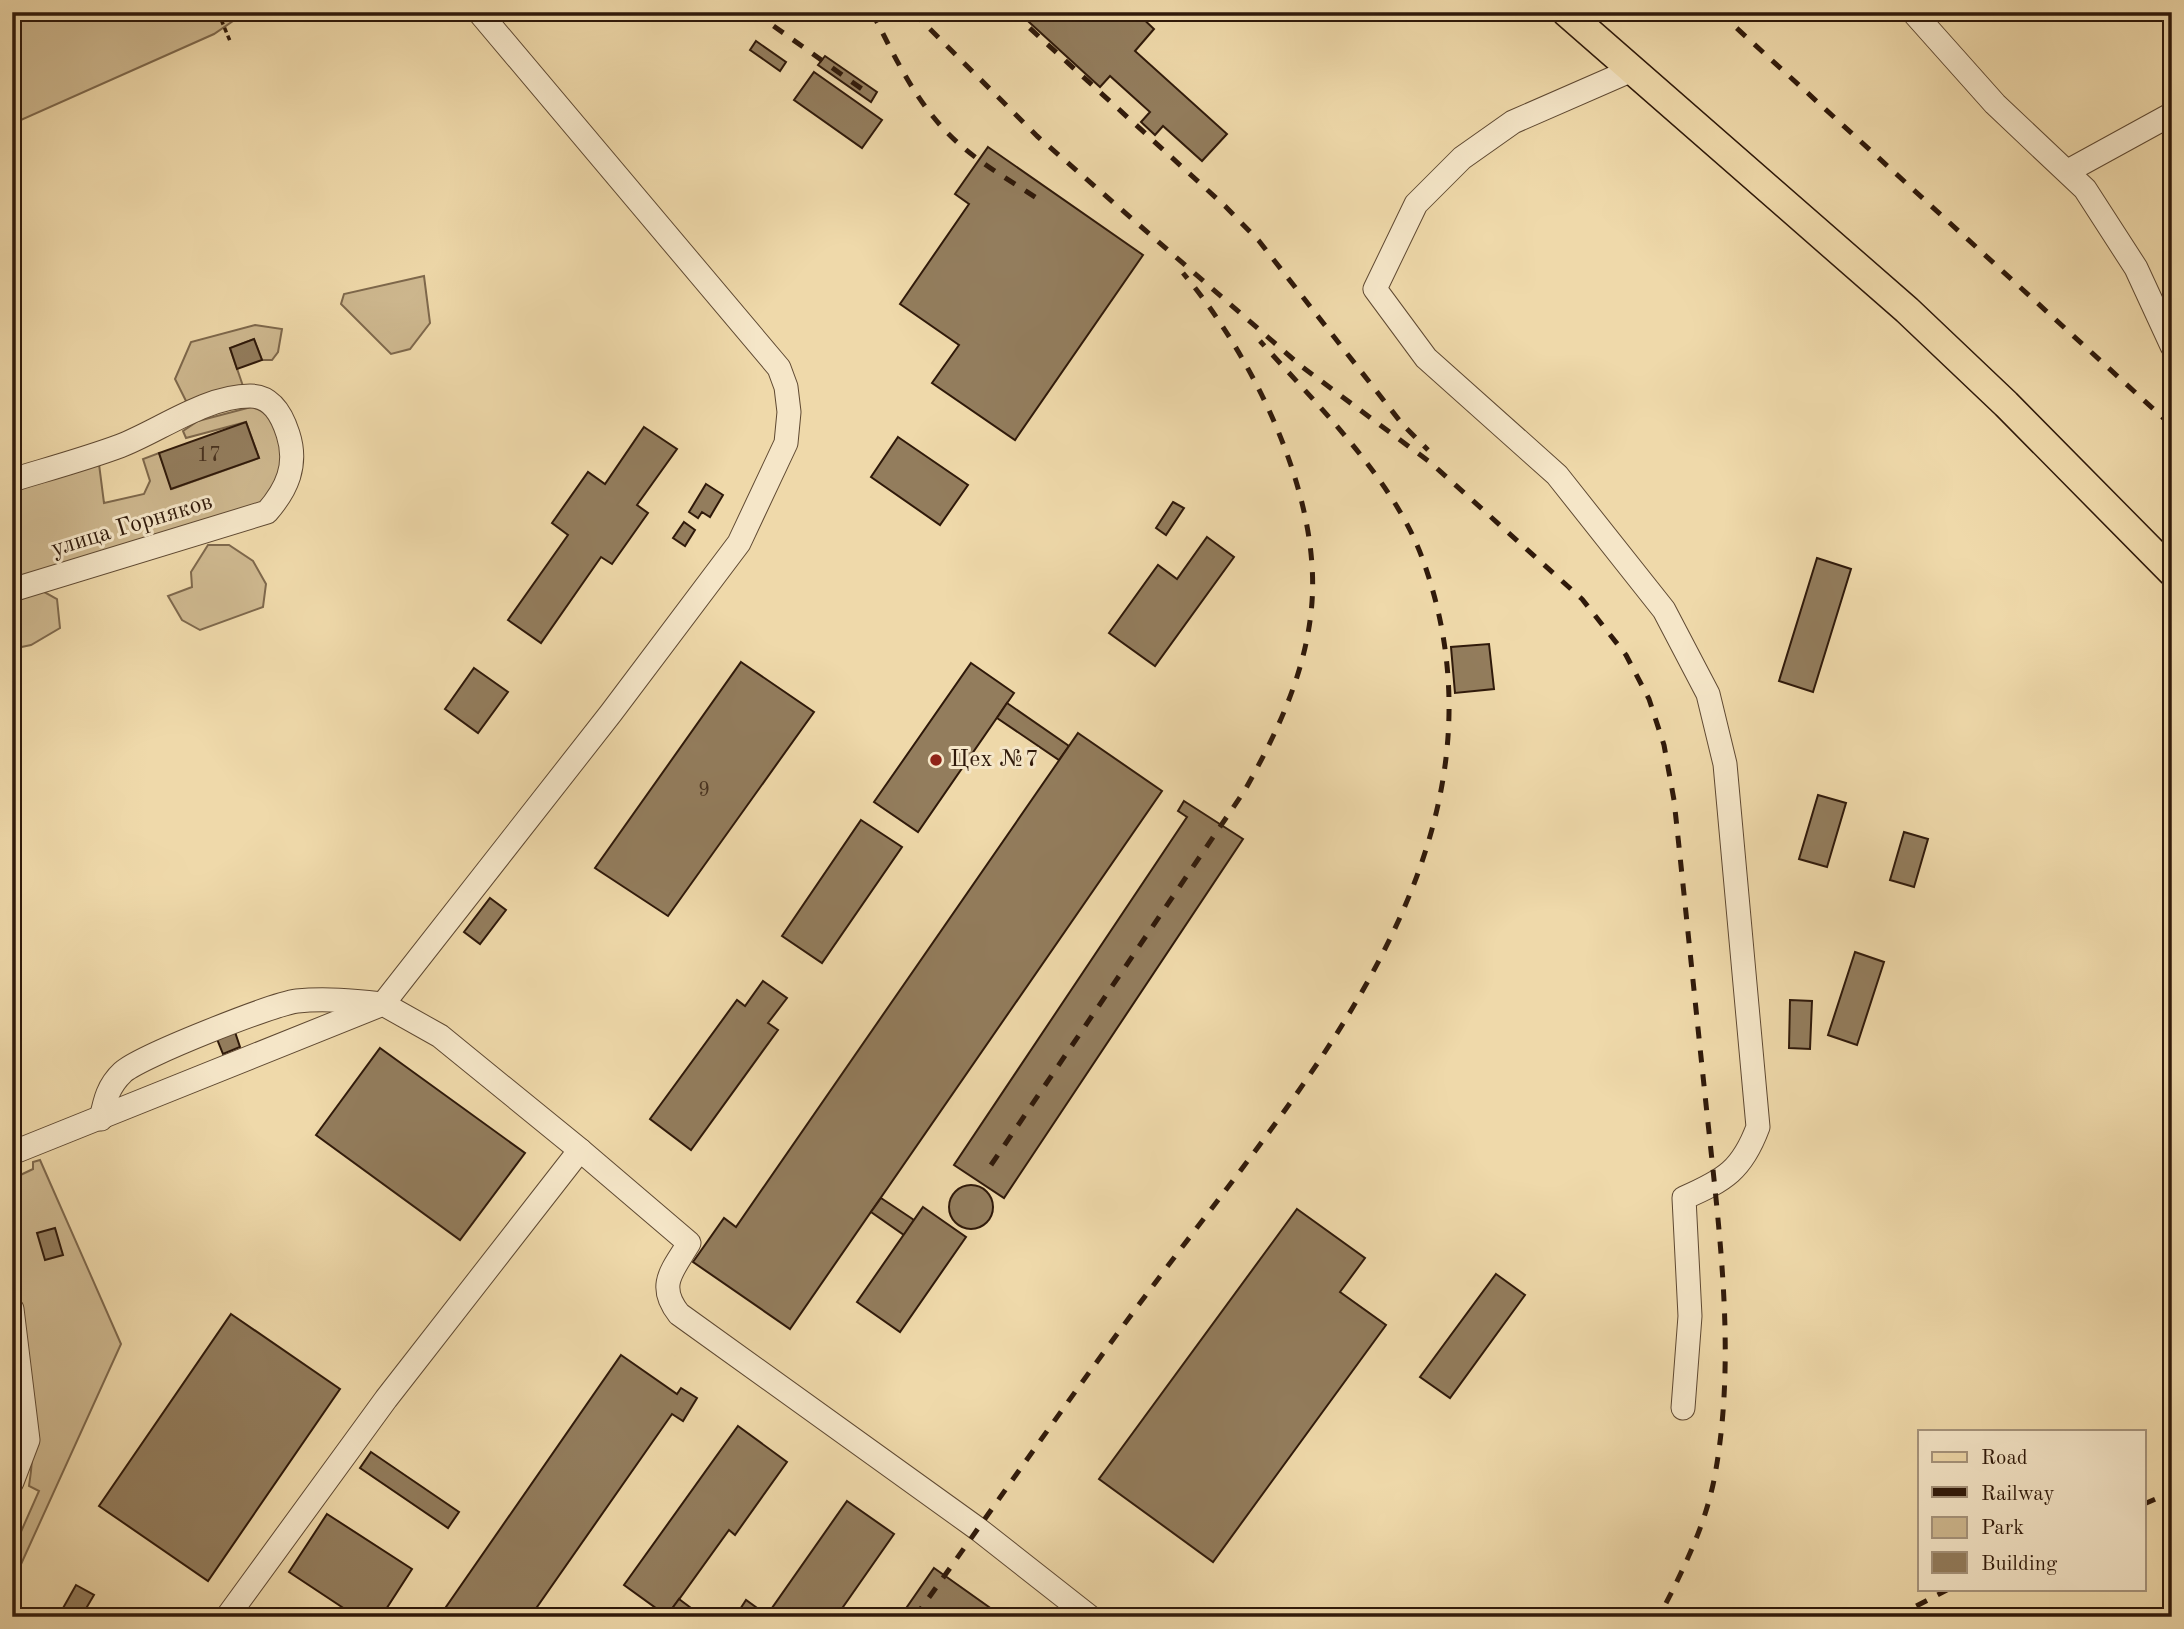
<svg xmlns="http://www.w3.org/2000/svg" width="2184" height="1629" font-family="'Old Standard TT',serif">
<rect width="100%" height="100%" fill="#efd9aa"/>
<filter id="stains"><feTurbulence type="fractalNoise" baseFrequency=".00286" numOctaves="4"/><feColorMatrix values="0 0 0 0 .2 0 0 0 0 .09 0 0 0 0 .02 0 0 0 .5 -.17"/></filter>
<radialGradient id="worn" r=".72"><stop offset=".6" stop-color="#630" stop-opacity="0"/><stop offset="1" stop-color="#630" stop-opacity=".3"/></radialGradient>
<!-- green -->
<g fill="#ceb88f" stroke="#7e684c" stroke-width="2">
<path d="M12,12H246L214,34L12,124Z"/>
<path d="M424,276L430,323L410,349L391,354L341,304L344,294Z"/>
<path d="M255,325L282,329L278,352L272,360H262L254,339L230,348L244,389L189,407L175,379L191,342Z"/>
<path d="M255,406L274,417L287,458L266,509L12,584V489L99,464L104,503L144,494L150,481L143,459L159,453L172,489L259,458L246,422L186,438L183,431L198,421Z"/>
<path d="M208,545H229L253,561L266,584L263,607L200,630L182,620L168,596L192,587L191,572Z"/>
<path d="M37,588L57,599L60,628L31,645L12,649V596Z"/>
<path d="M40,1160L121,1344L12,1584V1552L39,1491L29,1486C40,1415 28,1346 17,1276L12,1263V1179L33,1169V1162Z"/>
</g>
<!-- building -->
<g fill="#937d5d" stroke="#2f190a" stroke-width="2">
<path d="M1018,12H1136L1154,29L1135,51L1227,134L1202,161L1163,126L1155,135L1141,122L1150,112L1110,76L1100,87Z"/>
<path d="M756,41L786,62L780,71L750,50Z"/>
<path d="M825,56L877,92L871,102L818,65Z"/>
<path d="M814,72L882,120L862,148L794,100Z"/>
<path d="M988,147L1143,255L1015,440L932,383L959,345L900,304L969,204L955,194Z"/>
<path d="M254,339L262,360L237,369L230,348Z"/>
<path d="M246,422L259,458L171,489L159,453Z"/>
<path d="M644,427L677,449L637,505L648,513L612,564L601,557L541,643L508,620L568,535L552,523L588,472L605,484Z"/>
<path d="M898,437L968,485L940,525L871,477Z"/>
<path d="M706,484L723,495L710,517L702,512L698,518L689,512Z"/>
<path d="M1173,502L1184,508L1166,535L1156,528Z"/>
<path d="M684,522L695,530L685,546L673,538Z"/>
<path d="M1207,537L1234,557L1155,666L1109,633L1158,565L1177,579Z"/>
<path d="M1817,558L1851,569L1813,692L1779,681Z"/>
<path d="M1489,644L1494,689L1455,693L1451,647Z"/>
<path d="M741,662L814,712L668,916L595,868Z"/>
<path d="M971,663L1014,693L918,832L874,802Z"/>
<path d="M474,668L508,692L478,733L445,709Z"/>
<path d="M1007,703L1069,746L1059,760L997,718Z"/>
<path d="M1078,733L1162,791L790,1329L693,1262L724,1218L736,1227Z"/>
<path d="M1818,795L1846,803L1827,867L1799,859Z"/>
<path d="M1184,801L1243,839L1004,1198L954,1165L1187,817L1178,811Z"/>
<path d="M861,820L902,847L822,963L782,936Z"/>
<path d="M1904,832L1928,839L1914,887L1890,880Z"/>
<path d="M490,898L506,910L480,944L464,932Z"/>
<path d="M1855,952L1884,962L1857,1045L1828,1035Z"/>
<path d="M763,981L787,998L768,1023L778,1030L691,1150L650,1119L737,1000L745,1006Z"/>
<path d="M1790,1000L1812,1001L1810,1049L1789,1048Z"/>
<path d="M235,1032L240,1047L223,1054L217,1039Z"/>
<path d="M380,1048L525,1153L460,1240L316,1135Z"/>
<circle cx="971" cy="1207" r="22"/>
<path d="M881,1198L914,1220L904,1235L871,1212Z"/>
<path d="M923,1207L966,1237L900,1332L857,1302Z"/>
<path d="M1297,1209L1365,1258L1340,1292L1386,1325L1213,1562L1099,1479Z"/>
<path d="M55,1228L63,1255L45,1260L37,1233Z"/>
<path d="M1496,1274L1525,1295L1450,1398L1420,1377Z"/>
<path d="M231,1314L340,1389L208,1581L99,1506Z"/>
<path d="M621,1355L677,1394L681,1388L697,1398L683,1421L672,1414L530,1617H439Z"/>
<path d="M738,1426L787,1462L735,1535L729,1530L667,1616L624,1585Z"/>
<path d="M371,1452L459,1512L448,1528L360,1468Z"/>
<path d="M847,1501L894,1534L836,1617H735L746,1600L767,1615Z"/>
<path d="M327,1514L412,1569L381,1617H357L289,1572Z"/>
<path d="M934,1568L1003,1617H900Z"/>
<path d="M76,1585L94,1595L81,1617H58Z"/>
<path d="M679,1599L703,1617H681L671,1610Z"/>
</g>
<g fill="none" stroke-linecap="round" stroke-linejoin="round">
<defs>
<g id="minor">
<path d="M1913,12L1995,104L2085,189L2136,268L2172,346"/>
<path d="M1632,70L1513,122L1462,158L1416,204L1375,289L1426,358L1557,475L1664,610L1708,694L1725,764L1758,1127C1742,1170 1725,1180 1684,1198L1690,1316L1683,1408"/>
<path d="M2068,171L2172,114"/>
<path d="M12,480C48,469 85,459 120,446C159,431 206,396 250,396C272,396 282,415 288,434C298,465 287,489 267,512L12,590"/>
<path d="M101,1119C105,1100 108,1086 123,1072C141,1056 273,1004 297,1001C326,998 354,1001 383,1004L611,713L739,543L786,443L789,412L786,387L779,368L479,12"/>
<path d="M580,1150L689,1243C673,1270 656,1285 679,1314L978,1529L1090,1617"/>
<path d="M12,1153L383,1004L440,1036L580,1150L386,1399L227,1617"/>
<path d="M12,1309L28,1440L12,1482"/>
</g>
<path id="major" d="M1566,12L1907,310L2006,404L2172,572"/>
</defs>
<!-- minor casing -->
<use href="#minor" stroke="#5f4932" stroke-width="25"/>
<!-- major casing -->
<use href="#major" stroke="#2f190a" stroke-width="31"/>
<!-- path -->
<path stroke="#2f190a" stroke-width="3.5" stroke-dasharray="5 3.5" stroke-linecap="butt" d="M218,12L230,41"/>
<!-- minor -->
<use href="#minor" stroke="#f5e6c8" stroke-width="23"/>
<!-- major -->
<use href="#major" stroke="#efd9aa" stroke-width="28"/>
<!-- rail -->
<g stroke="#2f190a" stroke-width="5" stroke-dasharray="12 12" stroke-linecap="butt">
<path d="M754,12L869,94"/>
<path d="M872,12C896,59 917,106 957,142C982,165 1013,182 1041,201"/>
<path d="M913,12L1037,136L1301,366L1431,463L1582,599L1626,655L1649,699L1664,745L1674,800C1686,911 1697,1021 1709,1132C1721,1246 1736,1366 1714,1480C1704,1529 1682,1572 1659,1617"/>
<path d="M1012,12L1225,206L1259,241L1403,425L1428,450"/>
<path d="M1719,12L2172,426"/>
<path d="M991,1165L1245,790C1278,731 1307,670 1312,602C1320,492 1252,355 1183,273"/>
<path d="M2144,1504L2172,1492"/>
<path d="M915,1617C994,1507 1071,1395 1152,1287C1307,1079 1523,844 1424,563C1396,481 1317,405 1260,341"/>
<path d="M1895,1617L1949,1589"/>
</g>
</g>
<!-- markers -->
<circle fill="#8f2418" stroke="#f5e6c8" stroke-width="2.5" cx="936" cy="760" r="7"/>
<g text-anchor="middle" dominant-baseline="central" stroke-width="6" stroke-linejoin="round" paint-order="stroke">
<!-- number labels -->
<g font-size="21" fill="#48321f">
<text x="209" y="455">17</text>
<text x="704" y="790">9</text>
</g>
<!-- street labels -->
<g font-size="24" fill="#2f190a" stroke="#f5e6c8">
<text transform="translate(132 526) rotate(-17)">улица Горняков</text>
</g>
<!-- poi labels -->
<g font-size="24" fill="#2f190a" stroke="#f5e6c8" text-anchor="start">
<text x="950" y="760">Цех №7</text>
</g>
</g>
<!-- margin -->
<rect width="2184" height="1629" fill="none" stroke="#efd9aa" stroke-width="42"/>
<rect x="14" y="14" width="2156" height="1601" fill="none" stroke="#2f190a" stroke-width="3.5"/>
<rect x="21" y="21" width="2142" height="1587" fill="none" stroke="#2f190a" stroke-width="2"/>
<!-- legend -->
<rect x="1918" y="1430" width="228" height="161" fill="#f5e6c8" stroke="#a6947c" stroke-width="2"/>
<rect x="1932" y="1452" width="35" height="10" fill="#efd9aa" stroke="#a6947c" stroke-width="2"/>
<text x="1981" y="1464" font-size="21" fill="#2f190a">Road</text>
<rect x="1932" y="1487" width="35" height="10" fill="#2f190a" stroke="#a6947c" stroke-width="2"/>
<text x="1981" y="1500" font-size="21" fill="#2f190a">Railway</text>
<rect x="1932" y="1517" width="35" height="21" fill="#ceb88f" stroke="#a6947c" stroke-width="2"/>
<text x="1981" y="1534" font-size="21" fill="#2f190a">Park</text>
<rect x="1932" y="1552" width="35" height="21" fill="#937d5d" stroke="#a6947c" stroke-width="2"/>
<text x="1981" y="1570" font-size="21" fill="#2f190a">Building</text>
<rect width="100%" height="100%" filter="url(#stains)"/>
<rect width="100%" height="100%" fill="url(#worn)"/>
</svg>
